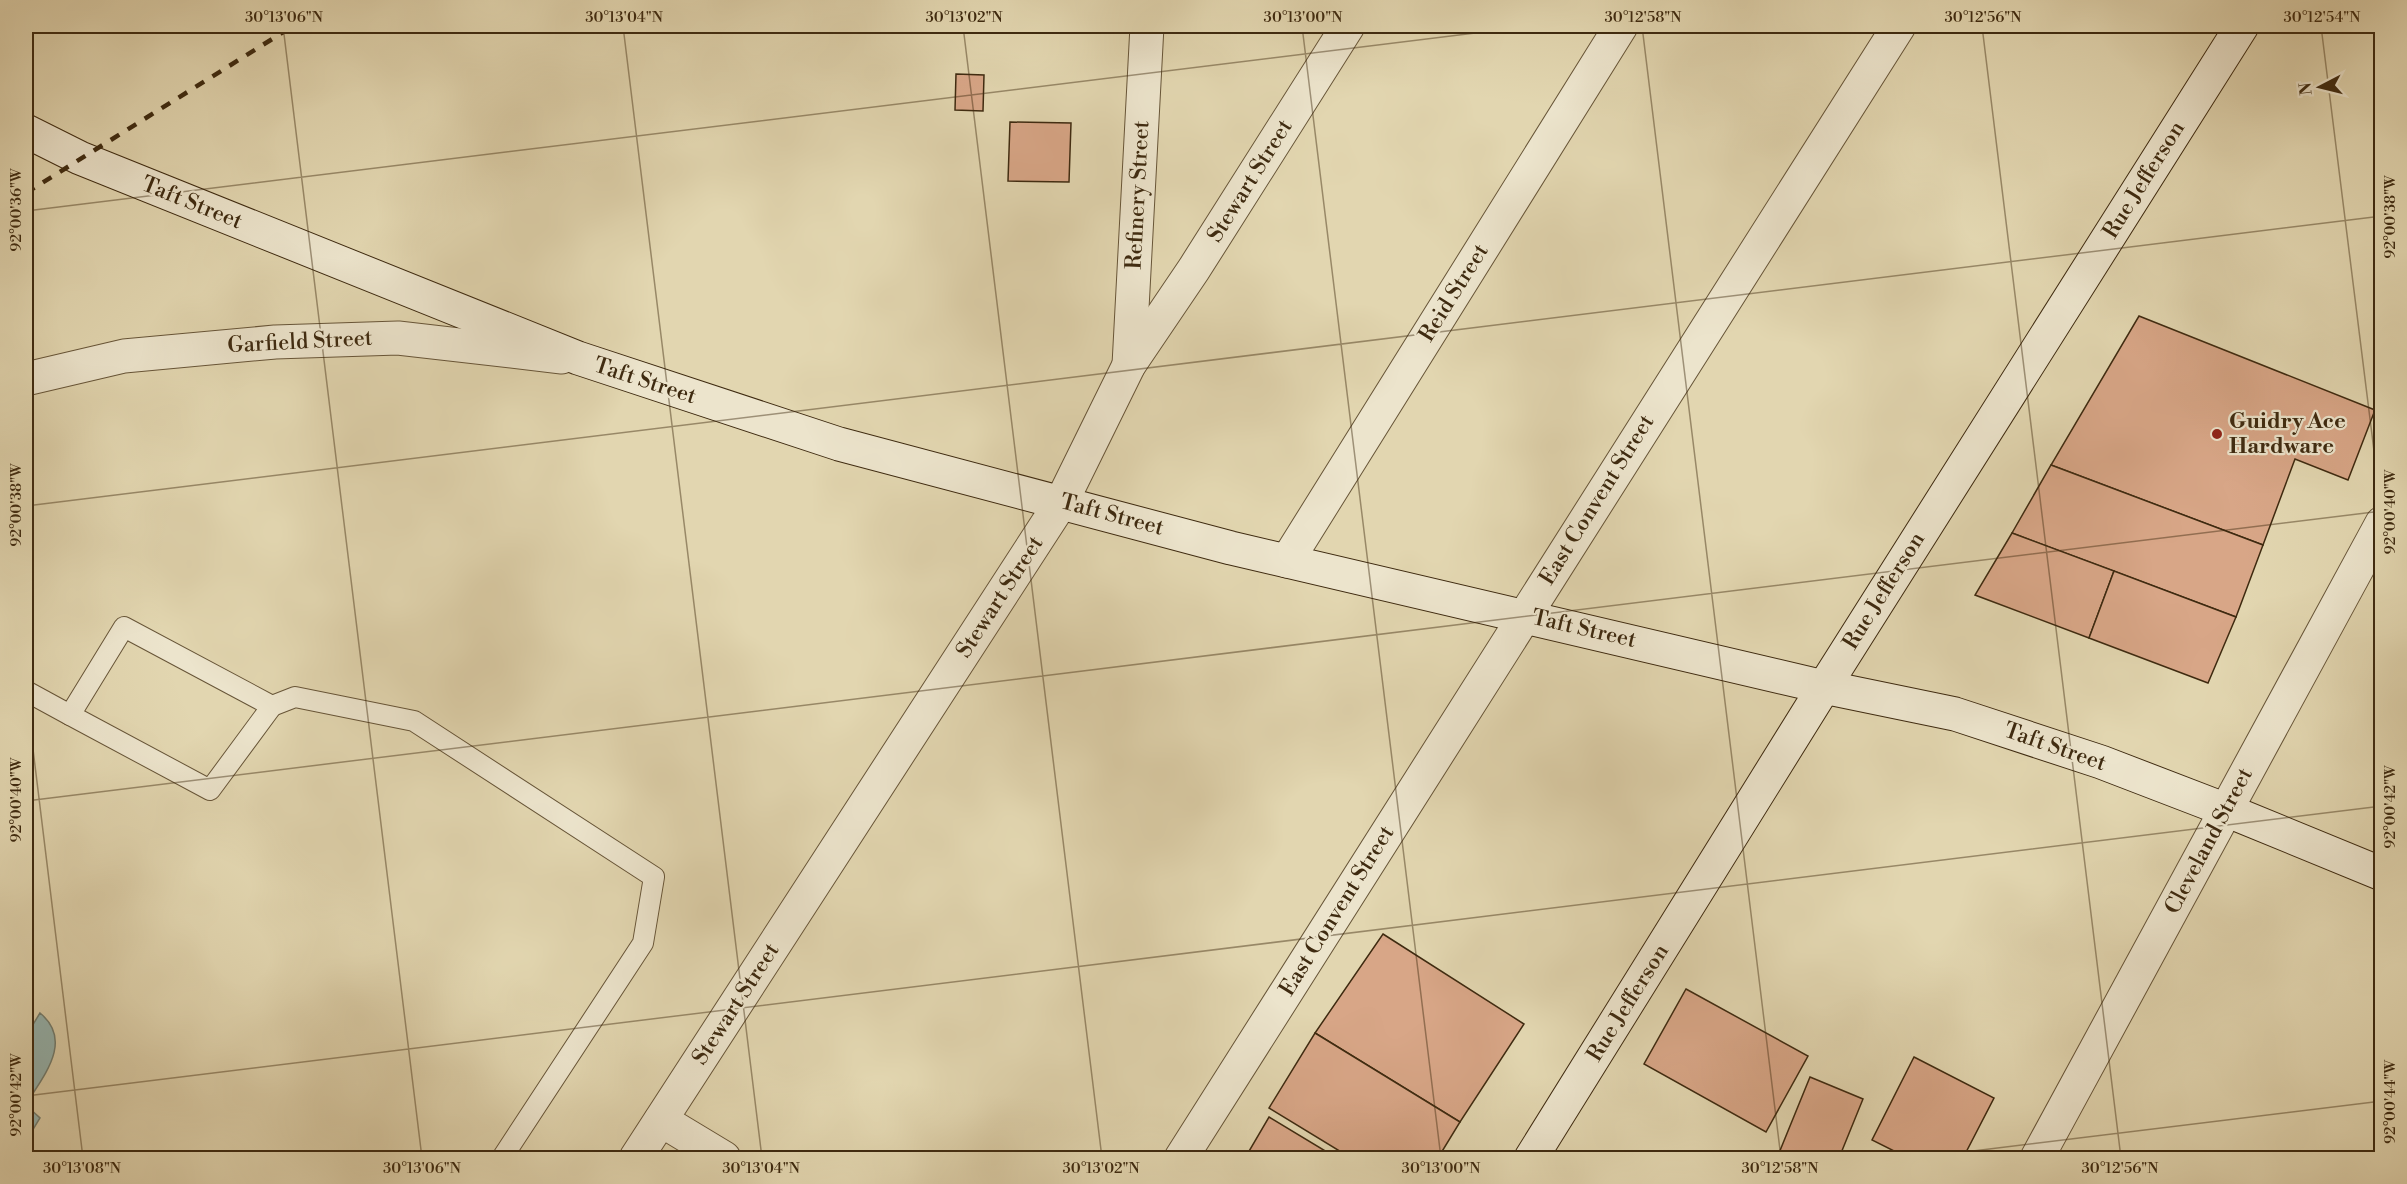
<svg xmlns="http://www.w3.org/2000/svg" width="2407" height="1184" font-family="'Libre Bodoni',serif">
<rect width="100%" height="100%" fill="#e2d6b0"/>
<filter id="stains"><feTurbulence type="fractalNoise" baseFrequency=".00333" numOctaves="4"/><feColorMatrix values="0 0 0 0 .2 0 0 0 0 .09 0 0 0 0 .02 0 0 0 .5 -.17"/></filter>
<radialGradient id="worn" r=".72"><stop offset=".6" stop-color="#630" stop-opacity="0"/><stop offset="1" stop-color="#630" stop-opacity=".3"/></radialGradient>
<!-- water -->
<path fill="#96b7b3" stroke="#737f72" stroke-width="1.5" d="M40,1013C73,1040 45,1074 28,1101L29,1108L40,1118L26,1141V1036Z"/>
<!-- building -->
<g fill="#d8a687" stroke="#3e2a10" stroke-width="1.5">
<path d="M956,74L984,75L983,111L955,110Z"/>
<path d="M1010,122L1071,123L1069,182L1008,181Z"/>
<path d="M2139,316L2375,410L2348,480L2295,459L2263,545L2051,465Z"/>
<path d="M2051,465L2263,545L2236,617L2012,533Z"/>
<path d="M2012,533L2114,571L2089,638L1975,595Z"/>
<path d="M2114,571L2236,617L2208,683L2089,638Z"/>
<path d="M1383,934L1524,1024L1460,1122L1315,1033Z"/>
<path d="M1686,989L1808,1056L1766,1132L1644,1064Z"/>
<path d="M1315,1033L1460,1122L1438,1158H1351L1269,1108Z"/>
<path d="M1914,1057L1994,1098L1963,1158H1908L1872,1140Z"/>
<path d="M1810,1077L1863,1099L1839,1158H1777Z"/>
<path d="M1269,1117L1337,1158H1245Z"/>
</g>
<g fill="none" stroke-linecap="round" stroke-linejoin="round">
<defs>
<g id="lane">
<path d="M26,691L70,715L124,627L272,706L295,697L414,721L654,877L643,943L502,1158"/>
<path d="M70,715L210,790L272,706"/>
</g>
<g id="street">
<path d="M1129,365L1147,26"/>
<path d="M26,379L124,356L275,342L398,338L562,357"/>
<path d="M1287,561L1621,26"/>
<path d="M661,1120L724,1158"/>
<path d="M636,1158L1062,501L1129,365L1194,269L1348,26"/>
<path d="M1181,1158L1899,26"/>
<path d="M2037,1158L2382,523"/>
</g>
<g id="secondary">
<path d="M26,131L80,158L578,358L839,444L1231,548L1824,687L1955,714L2101,762L2226,810L2382,874"/>
<path d="M1531,1158L1824,687L2242,26"/>
</g>
</defs>
<!-- lane casing -->
<use href="#lane" stroke="#675538" stroke-width="22"/>
<!-- street casing -->
<use href="#street" stroke="#675538" stroke-width="35"/>
<!-- secondary casing -->
<use href="#secondary" stroke="#3e2a10" stroke-width="35"/>
<!-- lane -->
<use href="#lane" stroke="#ece4cc" stroke-width="20"/>
<!-- street -->
<use href="#street" stroke="#ece4cc" stroke-width="33"/>
<!-- secondary -->
<use href="#secondary" stroke="#ece4cc" stroke-width="33"/>
<!-- rail -->
<path stroke="#3e2a10" stroke-width="4.5" stroke-dasharray="10 10" stroke-linecap="butt" d="M26,193L293,26"/>
</g>
<!-- ticks -->
<path fill="none" stroke="#3e2a10" stroke-width="1.5" stroke-opacity="0.45" d="M283,26L422,1158M623,26L762,1158M963,26L1102,1158M1302,26L1441,1158M1642,26L1781,1158M1982,26L2121,1158M2321,26L2382,515M26,211L1533,26M26,506L2382,216M26,692L83,1158M26,801L2382,511M26,1096L2382,806M1916,1158L2382,1101"/>
<!-- markers -->
<circle fill="#8f2418" stroke="#ece4cc" stroke-width="2" cx="2217" cy="434" r="6"/>
<g text-anchor="middle" dominant-baseline="central" stroke-width="4.5" stroke-linejoin="round" paint-order="stroke">
<!-- street labels -->
<g font-size="22" fill="#3e2a10" stroke="#ece4cc">
<text transform="translate(2144 180) rotate(-58)">Rue Jefferson</text>
<text transform="translate(1250 181) rotate(-58)">Stewart Street</text>
<text transform="translate(1138 195) rotate(-87)">Refinery Street</text>
<text transform="translate(192 203) rotate(22)">Taft Street</text>
<text transform="translate(1454 293) rotate(-58)">Reid Street</text>
<text transform="translate(300 342) rotate(-3)">Garfield Street</text>
<text transform="translate(645 381) rotate(18)">Taft Street</text>
<text transform="translate(1597 500) rotate(-58)">East Convent Street</text>
<text transform="translate(1112 515) rotate(15)">Taft Street</text>
<text transform="translate(1884 591) rotate(-58)">Rue Jefferson</text>
<text transform="translate(1000 597) rotate(-57)">Stewart Street</text>
<text transform="translate(1584 629) rotate(13)">Taft Street</text>
<text transform="translate(2055 747) rotate(19)">Taft Street</text>
<text transform="translate(2209 841) rotate(-62)">Cleveland Street</text>
<text transform="translate(1337 911) rotate(-58)">East Convent Street</text>
<text transform="translate(1628 1003) rotate(-58)">Rue Jefferson</text>
<text transform="translate(736 1004) rotate(-57)">Stewart Street</text>
</g>
<!-- poi labels -->
<g font-size="22" font-weight="bold" fill="#3e2a10" stroke="#ece4cc" text-anchor="start">
<text x="2229" y="421">Guidry Ace<tspan x="2229" dy="25">Hardware</tspan></text>
</g>
</g>
<!-- margin -->
<rect width="2407" height="1184" fill="none" stroke="#e2d6b0" stroke-width="66"/>
<!-- north arrow -->
<g transform="translate(2320 87) rotate(263)" stroke="#ece4cc" stroke-width="4.5" paint-order="stroke">
<path d="M0-4.5L10 22L0 15L-10 22Z" fill="#3e2a10"/>
<text y="-9" font-size="16" font-weight="bold" text-anchor="middle" fill="#3e2a10">N</text>
</g>
<rect x="33" y="33" width="2341" height="1118" fill="none" stroke="#3e2a10" stroke-width="2"/>
<g font-size="15" text-anchor="middle" fill="#3e2a10">
<text x="284" y="22">30°13'06"N</text>
<text x="624" y="22">30°13'04"N</text>
<text x="964" y="22">30°13'02"N</text>
<text x="1303" y="22">30°13'00"N</text>
<text x="1643" y="22">30°12'58"N</text>
<text x="1983" y="22">30°12'56"N</text>
<text x="2322" y="22">30°12'54"N</text>
<text transform="translate(16 210) rotate(-90)" y="5">92°00'36"W</text>
<text transform="translate(2390 217) rotate(-90)" y="5">92°00'38"W</text>
<text transform="translate(16 505) rotate(-90)" y="5">92°00'38"W</text>
<text transform="translate(2390 512) rotate(-90)" y="5">92°00'40"W</text>
<text transform="translate(16 800) rotate(-90)" y="5">92°00'40"W</text>
<text transform="translate(2390 807) rotate(-90)" y="5">92°00'42"W</text>
<text transform="translate(16 1095) rotate(-90)" y="5">92°00'42"W</text>
<text transform="translate(2390 1102) rotate(-90)" y="5">92°00'44"W</text>
<text x="82" y="1173">30°13'08"N</text>
<text x="422" y="1173">30°13'06"N</text>
<text x="761" y="1173">30°13'04"N</text>
<text x="1101" y="1173">30°13'02"N</text>
<text x="1441" y="1173">30°13'00"N</text>
<text x="1780" y="1173">30°12'58"N</text>
<text x="2120" y="1173">30°12'56"N</text>
</g>
<rect width="100%" height="100%" filter="url(#stains)"/>
<rect width="100%" height="100%" fill="url(#worn)"/>
</svg>
